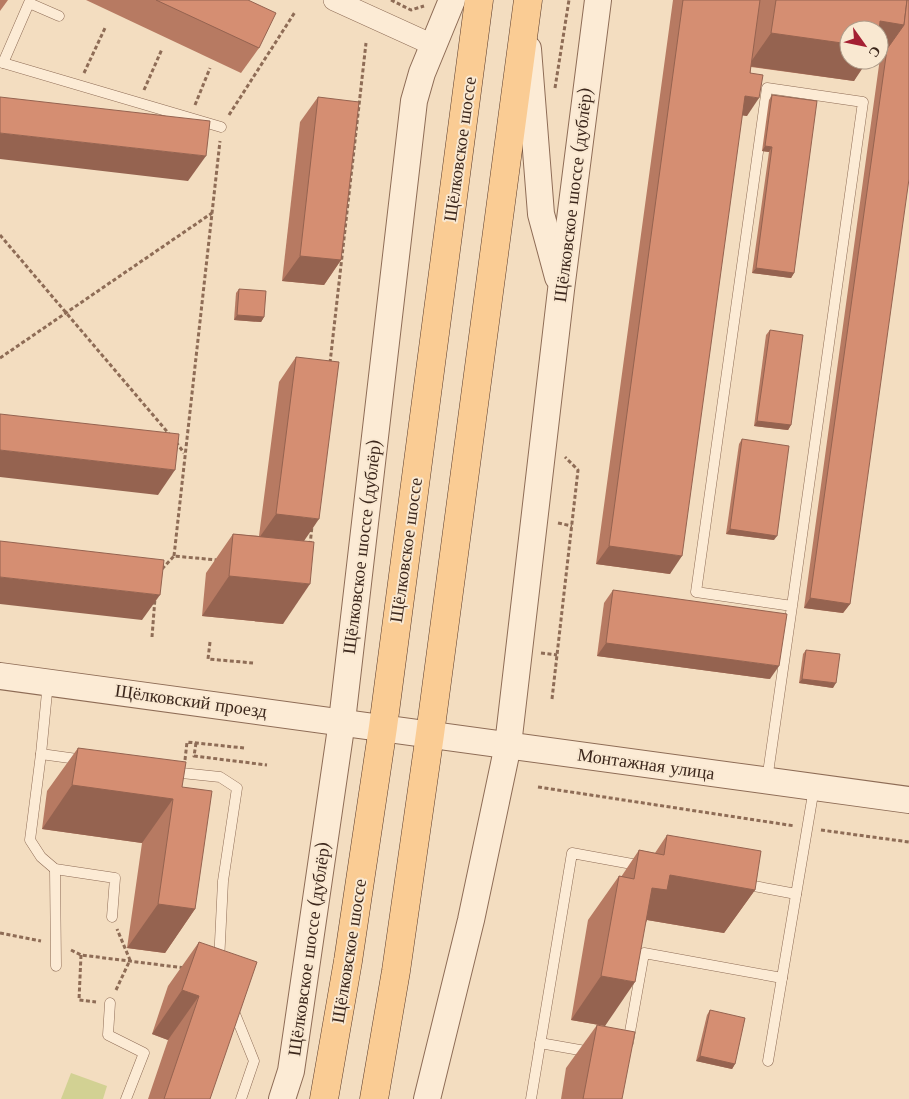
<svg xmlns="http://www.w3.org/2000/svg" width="909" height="1099" font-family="'Libre Baskerville',serif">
<rect width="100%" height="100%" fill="#f3ddc0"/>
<!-- grass -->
<path fill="#d2d193" d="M71,1073L107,1086L103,1099H61Z"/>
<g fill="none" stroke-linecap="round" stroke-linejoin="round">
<defs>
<g id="service">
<path d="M0,62L221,127"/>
<path d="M3,63L29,3L59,16"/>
<path d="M48,682L41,754L84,760"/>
<path d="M41,754L30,840L41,857L55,869L115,878L112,917"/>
<path d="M172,772L220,777L237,788L223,881L219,962"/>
<path d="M767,780L792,606L863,102L767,88L696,592L792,606"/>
<path d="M55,869L56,966"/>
<path d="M743,884L796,894"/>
<path d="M110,1003L108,1035L144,1053L126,1099"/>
<path d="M233,1009L254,1061L241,1099"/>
<path d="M540,1043L591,1052"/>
<path d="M628,1043L644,953L782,978"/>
<path d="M768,1061L814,788"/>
<path d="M531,1099L572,853L643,866"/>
</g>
<path id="minor" d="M334,0L433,45"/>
<g id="tertiary">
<path d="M528,49L541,214L558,277"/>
<path d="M0,676L909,800"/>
<path d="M282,1099L291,1071L342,721L414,101L422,73L452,0"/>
<path d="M427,1099L471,920L508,745L561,290L598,0"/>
</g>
<g id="primary">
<path d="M324,1099L348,961L383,727L479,0"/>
<path d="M374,1099L396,971L430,734L528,0"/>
</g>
</defs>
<!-- service casing -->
<use href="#service" stroke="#8e6c56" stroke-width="11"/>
<!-- minor casing -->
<use href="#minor" stroke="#8e6c56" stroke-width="22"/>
<!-- tertiary casing -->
<use href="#tertiary" stroke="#8e6c56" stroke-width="28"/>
<!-- primary casing -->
<use href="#primary" stroke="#5b3b2b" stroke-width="29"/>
<!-- path -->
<g stroke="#8e6c56" stroke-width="3" stroke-dasharray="4 2.5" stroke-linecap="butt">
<path d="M391,0L411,10L424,6"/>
<path d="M84,73L105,28"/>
<path d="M555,88L569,0"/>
<path d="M144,90L162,49"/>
<path d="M195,105L210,68"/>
<path d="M229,115L295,12"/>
<path d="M0,235L170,435"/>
<path d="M0,358L212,213"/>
<path d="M330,363L366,43"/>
<path d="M176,442L184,453"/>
<path d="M558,523L572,526"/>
<path d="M310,545L312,526"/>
<path d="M174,556L220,141"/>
<path d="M162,569L174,556L217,560"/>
<path d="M152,637L155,598"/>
<path d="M210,642L208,659L253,663"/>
<path d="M541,653L557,655"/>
<path d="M552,699L578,470L565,457"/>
<path d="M196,743L194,756L267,765"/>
<path d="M185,760L187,742L244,748"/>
<path d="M538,787L795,826"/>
<path d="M821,830L909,842"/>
<path d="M0,933L41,941"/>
<path d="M71,950L81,955L185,968"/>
<path d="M81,955L79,1000L96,1002"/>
<path d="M116,990L130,960L117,929"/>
</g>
<!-- service -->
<use href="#service" stroke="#fcebd5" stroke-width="10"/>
<!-- minor -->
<use href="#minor" stroke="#fcebd5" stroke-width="21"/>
<!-- tertiary -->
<use href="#tertiary" stroke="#fcebd5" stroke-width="26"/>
<!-- primary -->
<use href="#primary" stroke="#facc94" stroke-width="28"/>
</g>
<!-- wall -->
<g fill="#b77a62">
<path d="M0,0H8L0,11Z"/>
<path d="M86,0H248L259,48L241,73Z"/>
<path d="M673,0H909L850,604L843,613L804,608L880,58L879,30L854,81L751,67L747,116L742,115L670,574L596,564Z"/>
<path d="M772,95L794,273L791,278L752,273L769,152L762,151L769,100Z"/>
<path d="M318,97L341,260L324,285L282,281L300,122Z"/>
<path d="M239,289L264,317L261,322L234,320L236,293Z"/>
<path d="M770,330L791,425L788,430L754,426L766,335Z"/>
<path d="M296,357L304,541L283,624L202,616L206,573L233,534L259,536L279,382Z"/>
<path d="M742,439L774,540L726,534L739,444Z"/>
<path d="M613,590L770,679L597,656L604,603Z"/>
<path d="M806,650L833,688L799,683L803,654Z"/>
<path d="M78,748L182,787L195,909L165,953L127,948L142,843L42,829L47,791Z"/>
<path d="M667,835L755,890L724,933L647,920L605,1026L571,1020L588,920L619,876L621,877L639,850L655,853Z"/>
<path d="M199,942L210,1099H148L168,1040L152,1034L168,986Z"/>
<path d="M710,1010L735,1064L732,1069L696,1061L707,1015Z"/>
<path d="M597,1025L622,1099H561L566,1068Z"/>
</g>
<!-- shaded-wall -->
<g fill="#956350">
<path d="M880,21L904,25L881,58L879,57V30Z"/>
<path d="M771,33L849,44V60H868L854,81L748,66Z"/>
<path d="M745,96L759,98L747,116L732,114Z"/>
<path d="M0,133L206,156L188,181L0,159Z"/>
<path d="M765,146L772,147L769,152L762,151Z"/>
<path d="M300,256L341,260L324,285L282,281Z"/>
<path d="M756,268L794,273L791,278L752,273Z"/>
<path d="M237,315L264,317L261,322L234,320Z"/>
<path d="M757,421L791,425L788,430L754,426Z"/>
<path d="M0,450L175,470L158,495L0,477Z"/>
<path d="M276,514L319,519L302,544L259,538Z"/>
<path d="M730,529L777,536L774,540L726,534Z"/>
<path d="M609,546L682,556L670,574L596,564Z"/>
<path d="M229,576L310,584L283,624L202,616Z"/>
<path d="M0,577L160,595L142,620L0,604Z"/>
<path d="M810,598L850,604L843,613L804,608Z"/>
<path d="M606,643L779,666L770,679L597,656Z"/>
<path d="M802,679L836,683L833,688L799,683Z"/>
<path d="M72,785L173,799L142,843L42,829Z"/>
<path d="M670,875L755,890L724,933L647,920L637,934L652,888Z"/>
<path d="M158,904L195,909L165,953L127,948Z"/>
<path d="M601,976L635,982L605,1026L571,1020Z"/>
<path d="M182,990L199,996L168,1040L152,1034Z"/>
<path d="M700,1056L735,1064L732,1069L696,1061Z"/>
</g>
<!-- building -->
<g fill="#d58e72" stroke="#956350">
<path d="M156,0H248L276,13L259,48Z"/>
<path d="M683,0H760L750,73L763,75L759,98L745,96L682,556L609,546Z"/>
<path d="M776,0H907L904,25L880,21L879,32V30H849V44L771,33Z"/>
<path d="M907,0H909V179L850,604L810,598L887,49L904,25Z"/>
<path d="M772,95L817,101L794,273L756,268L772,147L765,146Z"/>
<path d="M0,97L210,121L206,156L0,133Z"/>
<path d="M318,97L359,102L341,260L300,256Z"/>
<path d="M239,289L266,291L264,317L237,315Z"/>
<path d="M770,330L803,335L791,425L757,421Z"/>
<path d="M296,357L339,362L319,519L276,514Z"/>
<path d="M0,414L179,434L175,470L0,450Z"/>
<path d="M742,439L789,446L777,536L730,529Z"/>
<path d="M233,534L314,542L310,584L229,576Z"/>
<path d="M0,541L164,560L160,595L0,577Z"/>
<path d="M613,590L787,614L779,666L606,643Z"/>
<path d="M806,650L840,654L836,683L802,679Z"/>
<path d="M78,748L186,762L182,787L212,791L195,909L158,904L173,799L72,785Z"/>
<path d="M667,835L761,851L755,890L670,875L667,890L652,888L635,982L601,976L619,876L634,879L639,850L664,855Z"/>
<path d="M199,942L257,962L210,1099H164L199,996L182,990Z"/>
<path d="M710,1010L745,1018L735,1064L700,1056Z"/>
<path d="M597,1025L635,1032L622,1099H583Z"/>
</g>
<g text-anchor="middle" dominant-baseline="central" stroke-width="4" stroke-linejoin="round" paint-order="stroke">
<!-- street labels -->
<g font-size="18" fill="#3c271c" stroke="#f9e8d1">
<text transform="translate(460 149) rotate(-82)">Щёлковское шоссе</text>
<text transform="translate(573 195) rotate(-83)">Щёлковское шоссе (дублёр)</text>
<text transform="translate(362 547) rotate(-83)">Щёлковское шоссе (дублёр)</text>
<text transform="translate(406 550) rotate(-82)">Щёлковское шоссе</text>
<text transform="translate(191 701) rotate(8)">Щёлковский проезд</text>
<text transform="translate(646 764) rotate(8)">Монтажная улица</text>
<text transform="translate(309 949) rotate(-82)">Щёлковское шоссе (дублёр)</text>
<text transform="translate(349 951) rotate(-81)">Щёлковское шоссе</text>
</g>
</g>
<!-- north arrow -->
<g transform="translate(864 45) rotate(123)"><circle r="24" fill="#f9e8d1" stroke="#ad9b89"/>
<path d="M0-4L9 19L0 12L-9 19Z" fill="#a41f32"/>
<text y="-8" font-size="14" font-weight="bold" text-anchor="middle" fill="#3c271c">С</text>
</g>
</svg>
